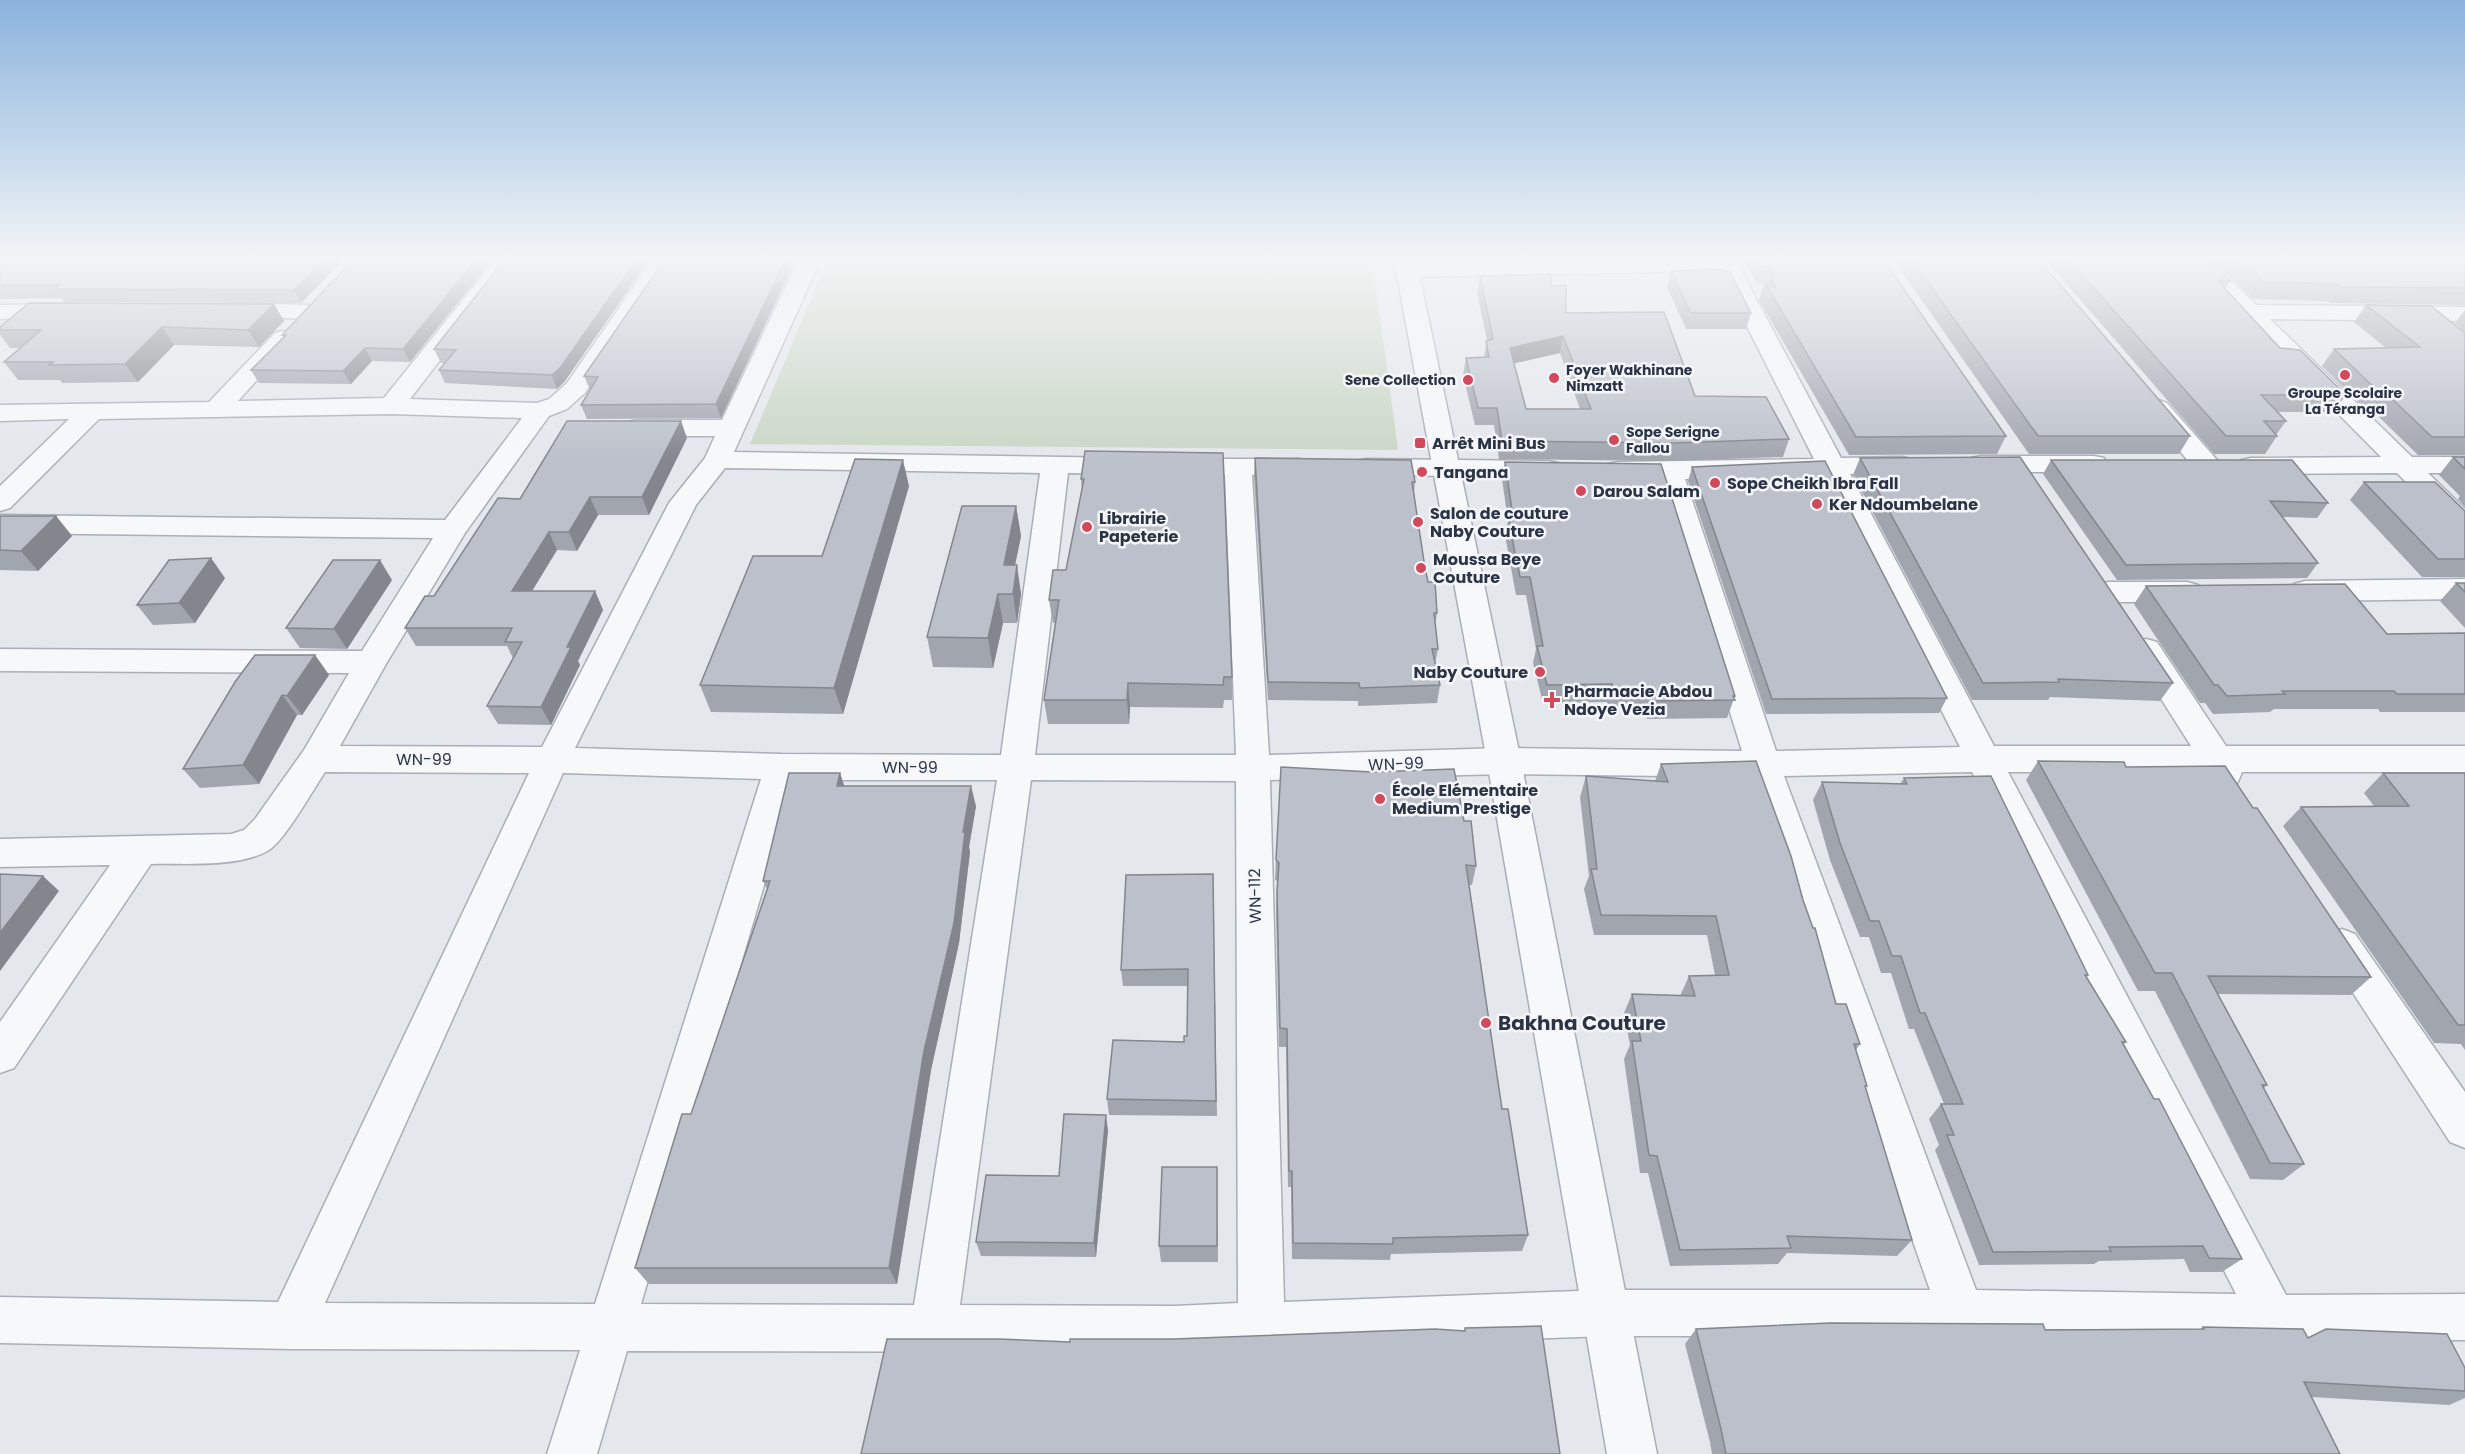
<svg xmlns="http://www.w3.org/2000/svg" width="2465" height="1454" font-family="Poppins,sans-serif">
<rect width="100%" height="100%" fill="#e4e7ec"/>
<!-- green -->
<path fill="#c9d6c5" d="M828,259H1372L1398,450L750,444Z"/>
<g fill="none" stroke-linecap="round" stroke-linejoin="round">
<defs>
<g id="minor">
<path d="M496,259H518L410,399L537,403L549,399L567,383L653,259H675L585,393L567,409L549,416L465,533L386,664L340,746L542,747L669,503L705,458L715,436H637L628,434L624,428L628,422L637,420H722L799,259H821L734,452L1128,458L1138,460L1141,466L1138,472L1128,474L1068,473L1035,755H1236L1225,475H1180L1170,473L1167,467L1170,461L1180,459H1299L1309,461L1312,467L1309,473L1299,475H1252L1269,755L1504,748L1742,751L1658,479L1608,476L1604,470L1608,464L1618,462L1814,459L1719,271L1406,277L1398,275L1395,270L1398,265L1406,263L1735,259L1841,458L1902,457L1912,459L1915,465L1912,471L1850,474L1994,746H2191L2130,650L2135,642L2146,639L2157,642L2226,746H2465V772H2242L2238,782L2226,786L2214,782L2207,772H2008L2286,1295L2465,1294V1340L2273,1341L1961,1336H1606L1175,1352L627,1351L597,1454H547L580,1350L291,1349L0,1343V1297L278,1302L529,773L325,772C313,790 285,840 269,850C240,868 184,863 151,864L14,1068L0,1073V1022L110,865L0,867V839L231,834L244,830L255,819L304,750L349,673L0,671V649L362,651L433,538L0,533V515L445,520L522,418L391,414L99,419L10,508L0,511V486L69,419L0,421V405L209,402L275,333L283,331L291,333L295,338L238,401L384,398ZM725,468L1040,473L1001,755L782,754L575,748L696,505ZM1822,475L1960,747L1776,751L1685,479ZM1972,772L2236,1294L1976,1290L1784,776ZM563,773L761,779L595,1304L325,1303ZM1504,774L1750,777L1930,1290H1606L1284,1302L1270,780ZM795,780H997L914,1305L641,1304ZM1031,780L1236,781L1238,1303L1175,1306L960,1305Z"/>
<path d="M2185,259H2208L2256,305L2465,307V321L2270,319L2412,457H2465V473H2428L2465,509V534L2455,531L2397,473L2251,474L2241,472L2238,466L2241,460L2251,458L2381,457Z"/>
<path d="M233,303L308,305L316,307L320,312L316,317L308,319L225,315L221,310L225,305Z"/>
<path d="M64,304L72,306L76,311L72,316L0,319V305Z"/>
<path d="M2158,400L2167,403L2217,460L2220,466L2217,472L2207,474L2197,472L2149,413L2145,408L2149,403Z"/>
<path d="M1981,456H2094L2104,458L2107,464L2104,470L2094,472H1981L1971,470L1968,464L1971,458Z"/>
<path d="M1366,459L1548,461L1558,463L1562,469L1558,475L1548,477L1366,475L1356,473L1353,467L1356,461Z"/>
<path d="M2465,579V599L2305,601L2294,598L2290,591L2294,584L2305,581Z"/>
<path d="M2108,582H2187L2198,585L2202,592L2198,599L2187,602H2108L2097,599L2093,592L2097,585Z"/>
<path d="M2342,929L2355,934L2465,1092V1148L2450,1142L2329,956L2323,945L2329,934Z"/>
</g>
<path id="tertiary" d="M1394,259H1416L1521,761L1657,1454H1607L1487,761Z"/>
</defs>
<!-- minor casing -->
<use href="#minor" stroke="#a9aeb7" stroke-width="3"/>
<!-- tertiary casing -->
<use href="#tertiary" stroke="#a9aeb7" stroke-width="3"/>
<!-- minor -->
<use href="#minor" fill="#f7f8fa" fill-rule="evenodd"/>
<!-- tertiary -->
<use href="#tertiary" fill="#f7f8fa" fill-rule="evenodd"/>
</g>
<!-- wall -->
<g fill="#a1a5ae" fill-rule="evenodd">
<path d="M0,259H344L301,303L64,302L61,298L0,299Z"/>
<path d="M354,259H493L410,362L372,361L351,384L259,383L251,370L284,337L282,335Z"/>
<path d="M505,259L565,381L557,389L445,383L439,370L445,363H441L434,349Z"/>
<path d="M796,259L721,418L587,419L581,405L590,390L584,376Z"/>
<path d="M1742,259H1883L2006,436L1997,454L1849,455L1759,300L1764,284L1757,282Z"/>
<path d="M1893,259H2038L2190,436L2179,454H2029Z"/>
<path d="M2045,259H2208L2230,281L2225,289L2280,348L2346,395L2334,412H2278L2286,421L2276,435L2277,436L2265,454H2214Z"/>
<path d="M2211,259H2465V305L2330,303L2327,301L2253,299Z"/>
<path d="M1671,271L1751,313L1746,329H1686L1667,287Z"/>
<path d="M1480,276L1551,286L1566,313L1695,396L1789,439L1783,457L1669,461L1499,459L1494,425H1475L1463,375L1466,358L1484,357L1487,340L1477,293ZM1560,353L1580,409H1526L1514,363Z"/>
<path d="M274,304L284,321L259,347L174,345L138,382L62,383L60,380H18L4,362L21,348H10L0,335V327Z"/>
<path d="M2366,305L2465,333V455H2418L2375,413H2369L2322,366L2334,349L2386,348L2354,322Z"/>
<path d="M2465,310V332L2455,323Z"/>
<path d="M687,438L649,515H598L577,551L557,550L532,591H595L603,610L578,661L580,665L551,725L498,724L487,706L513,658L507,646H416L405,628L520,499Z"/>
<path d="M1085,451L1232,677V700H1224L1223,708L1130,707L1129,724H1048L1044,700L1055,623H1053L1049,600L1066,570L1082,489L1081,479Z"/>
<path d="M2453,457H2465V507L2458,499L2460,496L2439,475Z"/>
<path d="M1255,458L1415,482L1414,493L1425,568L1437,613L1435,626L1438,649L1435,664L1440,685L1437,703L1358,706V701L1268,700L1254,476Z"/>
<path d="M1860,458L2173,683L2160,701L2050,697L2048,700H1972L1853,475Z"/>
<path d="M2051,460L2328,503L2317,518L2282,517L2318,563L2307,578L2117,580L2043,474Z"/>
<path d="M1505,462L1735,696L1727,718L1647,719L1643,706H1608L1607,702L1543,703L1533,663L1536,649L1526,595H1516L1505,535L1508,521L1502,479Z"/>
<path d="M1692,467L1947,698L1939,713L1766,714L1688,481Z"/>
<path d="M2364,482L2465,511V577H2422L2350,500Z"/>
<path d="M909,486L843,714L711,712L700,685L822,556Z"/>
<path d="M1016,506L1021,536L1015,565L1021,594L1017,623H1003L993,668L933,667L927,637Z"/>
<path d="M0,516H56L72,536L38,571L0,570Z"/>
<path d="M225,578L195,623L153,625L137,605Z"/>
<path d="M392,580L347,649L300,648L286,628Z"/>
<path d="M2456,583H2465V628L2440,601Z"/>
<path d="M2146,586L2387,634L2465,633V712H2380L2378,709H2274L2270,712L2213,714L2205,703H2200L2134,604Z"/>
<path d="M315,655L329,675L302,715H297L259,784L200,788L183,769Z"/>
<path d="M2038,761L2126,767L2253,808L2371,977L2351,995L2218,994L2267,1085L2264,1088L2304,1164L2283,1180L2250,1179L2155,991H2138L2026,780Z"/>
<path d="M1661,764L1803,900L1836,1004L1860,1044L1856,1050L1867,1086L1865,1088L1912,1240L1897,1256L1787,1253L1778,1264L1670,1266L1648,1173H1640L1624,1059L1630,1045L1624,1013L1632,994L1680,996L1689,976L1715,975L1707,935H1594L1584,889L1589,876L1580,797L1586,776L1655,781Z"/>
<path d="M840,773L844,786L976,806L969,847L970,852L959,943L931,1070L897,1284H649L635,1268L691,1114L767,889L763,881Z"/>
<path d="M2383,773H2465V1050L2461,1044L2434,1043L2283,826L2301,807L2374,806L2364,793Z"/>
<path d="M1904,778L2088,975L2087,977L2126,1042L2124,1044L2242,1259L2222,1272H2190L2184,1259L2099,1261L2094,1264L1979,1265L1935,1150L1939,1145L1929,1119L1941,1104H1944L1914,1029H1909L1891,973H1881L1869,937H1860L1830,860L1813,800L1822,782L1900,784Z"/>
<path d="M1464,821L1476,866L1472,885H1469L1502,1109L1528,1235L1522,1251L1391,1254L1390,1260L1292,1259L1291,1187H1288L1286,1047H1279L1276,912L1277,881L1275,880L1276,860Z"/>
<path d="M1213,874L1217,1116L1109,1115L1107,1099L1184,1042L1187,1036V986H1123L1121,970Z"/>
<path d="M1108,1130L1096,1257L981,1256L976,1242L1059,1176Z"/>
<path d="M1217,1167L1218,1262H1161L1159,1246Z"/>
<path d="M2203,1327L2308,1338L2465,1368V1398L2449,1405L2312,1397L2340,1454H1712L1710,1442L1685,1344L1696,1329H2200Z"/>
</g>
<!-- shaded-wall -->
<g fill="#83868d">
<path d="M324,259H344L301,303L294,290Z"/>
<path d="M477,259H493L410,362L403,349Z"/>
<path d="M637,259H650L565,381L557,389L552,375Z"/>
<path d="M786,259H796L721,418L716,404Z"/>
<path d="M274,304L284,321L259,347L248,330Z"/>
<path d="M162,327L174,345L138,382L125,364Z"/>
<path d="M1563,336L1560,353L1507,365L1510,348Z"/>
<path d="M365,348L372,361L351,384L343,371Z"/>
<path d="M681,421L687,438L649,515L642,497Z"/>
<path d="M903,460L909,486L843,714L834,688Z"/>
<path d="M590,497L598,515L577,551L569,532Z"/>
<path d="M1016,506L1021,536L1009,594L1004,565Z"/>
<path d="M56,516L72,536L38,571L21,551Z"/>
<path d="M549,532L557,550L521,609L512,591Z"/>
<path d="M211,558L225,578L195,623L179,603Z"/>
<path d="M380,560L392,580L347,649L334,629Z"/>
<path d="M1017,565L1021,594L1017,623L1013,594Z"/>
<path d="M595,591L603,610L578,661L580,665L551,725L541,707L567,647Z"/>
<path d="M998,594L1003,623L993,668L988,638Z"/>
<path d="M315,655L329,675L302,715L287,696Z"/>
<path d="M1128,683L1130,707L1129,724L1127,700Z"/>
<path d="M282,695L297,715L259,784L243,765Z"/>
<path d="M840,773L847,794L837,786Z"/>
<path d="M971,786L976,806L969,847L970,852L959,943L931,1070L897,1284L889,1268L924,1051Z"/>
<path d="M43,876L59,891L0,971V933Z"/>
<path d="M1106,1115L1108,1130L1096,1257L1094,1243Z"/>
</g>
<!-- building -->
<g fill="#bbc0ca" stroke="#83868d" stroke-width="1.5" fill-rule="evenodd">
<path d="M0,259H324L294,290L54,289L59,285H0Z"/>
<path d="M354,259H477L403,349L365,348L343,371L251,370L286,335H282Z"/>
<path d="M505,259H637L560,368L552,375L439,370L456,350L434,349Z"/>
<path d="M665,259H786L716,404L581,405L598,377L584,376Z"/>
<path d="M1758,259H1883L2006,436L1856,437L1765,283L1775,287L1773,282L1774,269L1762,266Z"/>
<path d="M1911,259H2038L2190,436H2038Z"/>
<path d="M2068,259H2208L2230,281L2217,280L2280,348L2300,350L2346,395H2261L2286,421H2264L2277,436H2226Z"/>
<path d="M2238,259H2465V288L2341,287L2338,284L2263,282Z"/>
<path d="M1722,269L1730,272L1751,313H1691L1671,271Z"/>
<path d="M1551,274V286L1566,285V313L1664,312L1695,396L1766,397L1789,439L1674,443L1502,441L1497,408H1478L1466,358L1489,357L1486,341L1493,339L1480,276ZM1563,336L1591,409H1526L1510,348Z"/>
<path d="M29,303L274,304L248,330L162,327L125,364L49,365L53,362H4L41,330H0V327Z"/>
<path d="M2366,305L2431,306L2465,333V437H2432L2388,395H2382L2334,349L2420,347Z"/>
<path d="M567,421H681L642,497H590L569,532H549L512,591H595L567,647H571L541,707L487,706L522,642H505L512,628H405L425,596H434L498,498L520,499Z"/>
<path d="M1085,451L1223,453L1232,677H1224L1223,685L1128,683L1127,700H1044L1059,600H1049L1053,570H1066L1084,479H1081Z"/>
<path d="M2020,457L2173,683L2058,679L2059,682L1983,683L1860,458Z"/>
<path d="M2453,457H2465V469Z"/>
<path d="M1255,458L1411,460L1415,482H1412L1425,568L1428,582H1435L1437,613H1434L1438,649H1432L1440,685L1360,688L1359,683L1268,682Z"/>
<path d="M855,459L903,460L834,688L700,685L753,556H822Z"/>
<path d="M2051,460H2292L2328,503L2270,501L2318,563L2126,565Z"/>
<path d="M1825,461L1947,698L1772,699L1692,467Z"/>
<path d="M1505,462L1661,464L1735,696H1733L1735,700L1653,701L1649,688H1613L1612,684L1547,685L1537,646H1543L1530,577H1520L1514,548L1509,517H1513Z"/>
<path d="M2364,482H2435L2465,511V559H2438Z"/>
<path d="M962,506H1016L1004,565H1017L1013,594H998L988,638L927,637Z"/>
<path d="M0,516H56L21,551L0,550Z"/>
<path d="M211,558L179,603L137,605L169,560Z"/>
<path d="M333,560H380L334,629L286,628Z"/>
<path d="M2456,583H2465V592Z"/>
<path d="M2345,584L2387,634L2465,633V694H2397L2394,691H2282L2285,694L2227,696L2218,685H2214L2146,586Z"/>
<path d="M255,655H315L287,696L282,695L243,765L183,769L235,682Z"/>
<path d="M1756,761L1791,856L1803,900L1813,928H1815L1836,1004H1846L1860,1044H1854L1867,1086H1865L1912,1240L1787,1236L1791,1248L1680,1250L1657,1156L1649,1155L1632,1041H1641L1632,994L1695,996L1689,976L1729,975L1716,916L1601,915L1591,869H1597L1586,776L1668,782L1661,764Z"/>
<path d="M2038,761L2124,762L2126,767L2225,766L2253,808H2257L2371,977L2208,976L2267,1085H2262L2304,1164L2270,1163L2172,973H2155Z"/>
<path d="M1281,767L1372,772L1454,769L1464,821H1471L1476,866L1466,865L1502,1109H1508L1528,1235L1393,1238V1244L1293,1243L1292,1171H1289L1287,1029L1280,1028L1277,892L1279,863L1276,860Z"/>
<path d="M789,773H840L837,786H971L963,832H965L954,923L924,1051L889,1268H635L682,1114H691L770,881H763Z"/>
<path d="M2383,773H2465V1025H2458L2301,807L2409,806Z"/>
<path d="M1991,776L2088,975H2085L2126,1042H2122L2154,1099H2159L2242,1259L2209,1258L2203,1246L2109,1247L2111,1251L1993,1252L1947,1135H1954L1941,1104H1963L1925,1013H1920L1901,956H1892L1879,921H1870L1840,843L1822,782L1907,784L1904,778Z"/>
<path d="M0,874L43,876L0,933Z"/>
<path d="M1213,874L1216,1101L1107,1099L1113,1040L1184,1042V1036H1187L1188,969L1121,970L1126,875Z"/>
<path d="M1064,1114L1106,1115L1094,1243L976,1242L986,1175L1059,1176Z"/>
<path d="M1162,1167H1217V1246H1159Z"/>
<path d="M1831,1323L2043,1324L2045,1330L2204,1329L2203,1327L2303,1329L2308,1338L2326,1329L2447,1334L2465,1368V1391L2304,1382L2340,1454H1726L1721,1429L1696,1329Z"/>
<path d="M1541,1326L1560,1454H861L887,1339H999L1070,1342V1339H1174L1435,1329L1465,1331V1328Z"/>
</g>
<!-- sky -->
<linearGradient id="sky" x2="0" y2="1"><stop stop-color="#8bb4dd"/><stop offset="0.56" stop-color="#f3f4f6"/><stop offset="1" stop-color="#f3f4f6" stop-opacity="0"/></linearGradient>
<rect width="2465" height="462" fill="url(#sky)"/>
<!-- markers -->
<g fill="#d1495b" stroke="#f4f6f9" stroke-width="2">
<circle cx="2345" cy="375" r="6"/>
<circle cx="1554" cy="378" r="6"/>
<circle cx="1468" cy="380" r="6"/>
<circle cx="1614" cy="440" r="6"/>
<rect x="1414" y="437" width="12" height="12" rx="3"/>
<circle cx="1422" cy="472" r="6"/>
<circle cx="1715" cy="483" r="6"/>
<circle cx="1581" cy="491" r="6"/>
<circle cx="1817" cy="504" r="6"/>
<circle cx="1418" cy="522" r="6"/>
<circle cx="1087" cy="527" r="6"/>
<circle cx="1421" cy="568" r="6"/>
<circle cx="1540" cy="672" r="6"/>
<path d="M1549 691h6v6h6v6h-6v6h-6v-6h-6v-6h6z"/>
<circle cx="1380" cy="799" r="6"/>
<circle cx="1486" cy="1023" r="6"/>
</g>
<g text-anchor="middle" dominant-baseline="central" stroke-width="5" stroke-linejoin="round" paint-order="stroke">
<!-- far-poi labels -->
<g font-size="14" font-weight="bold" fill="#2b3445" stroke="#f4f6f9" text-anchor="start">
<text x="1566" y="370">Foyer Wakhinane<tspan x="1566" dy="16">Nimzatt</tspan></text>
<text x="1456" y="380" text-anchor="end">Sene Collection</text>
<text x="2345" y="393" text-anchor="middle">Groupe Scolaire<tspan x="2345" dy="16">La Téranga</tspan></text>
<text x="1626" y="432">Sope Serigne<tspan x="1626" dy="16">Fallou</tspan></text>
</g>
<!-- poi labels -->
<g font-size="16" font-weight="bold" fill="#2b3445" stroke="#f4f6f9" text-anchor="start">
<text x="1432" y="443">Arrêt Mini Bus</text>
<text x="1434" y="472">Tangana</text>
<text x="1727" y="483">Sope Cheikh Ibra Fall</text>
<text x="1593" y="491">Darou Salam</text>
<text x="1829" y="504">Ker Ndoumbelane</text>
<text x="1430" y="513">Salon de couture<tspan x="1430" dy="18">Naby Couture</tspan></text>
<text x="1099" y="518">Librairie<tspan x="1099" dy="18">Papeterie</tspan></text>
<text x="1433" y="559">Moussa Beye<tspan x="1433" dy="18">Couture</tspan></text>
<text x="1528" y="672" text-anchor="end">Naby Couture</text>
<text x="1564" y="691">Pharmacie Abdou<tspan x="1564" dy="18">Ndoye Vezia</tspan></text>
<text x="1392" y="790">École Elémentaire<tspan x="1392" dy="18">Medium Prestige</tspan></text>
</g>
<!-- street labels -->
<g font-size="16" fill="#2b3445" stroke="#f4f6f9">
<text x="424" y="759">WN-99</text>
<text transform="translate(1396 764) rotate(-2)">WN-99</text>
<text x="910" y="767">WN-99</text>
<text transform="translate(1255 896) rotate(-91)">WN-112</text>
</g>
<!-- near-poi labels -->
<g font-size="20" font-weight="bold" fill="#2b3445" stroke="#f4f6f9" text-anchor="start">
<text x="1498" y="1023">Bakhna Couture</text>
</g>
</g>
</svg>
